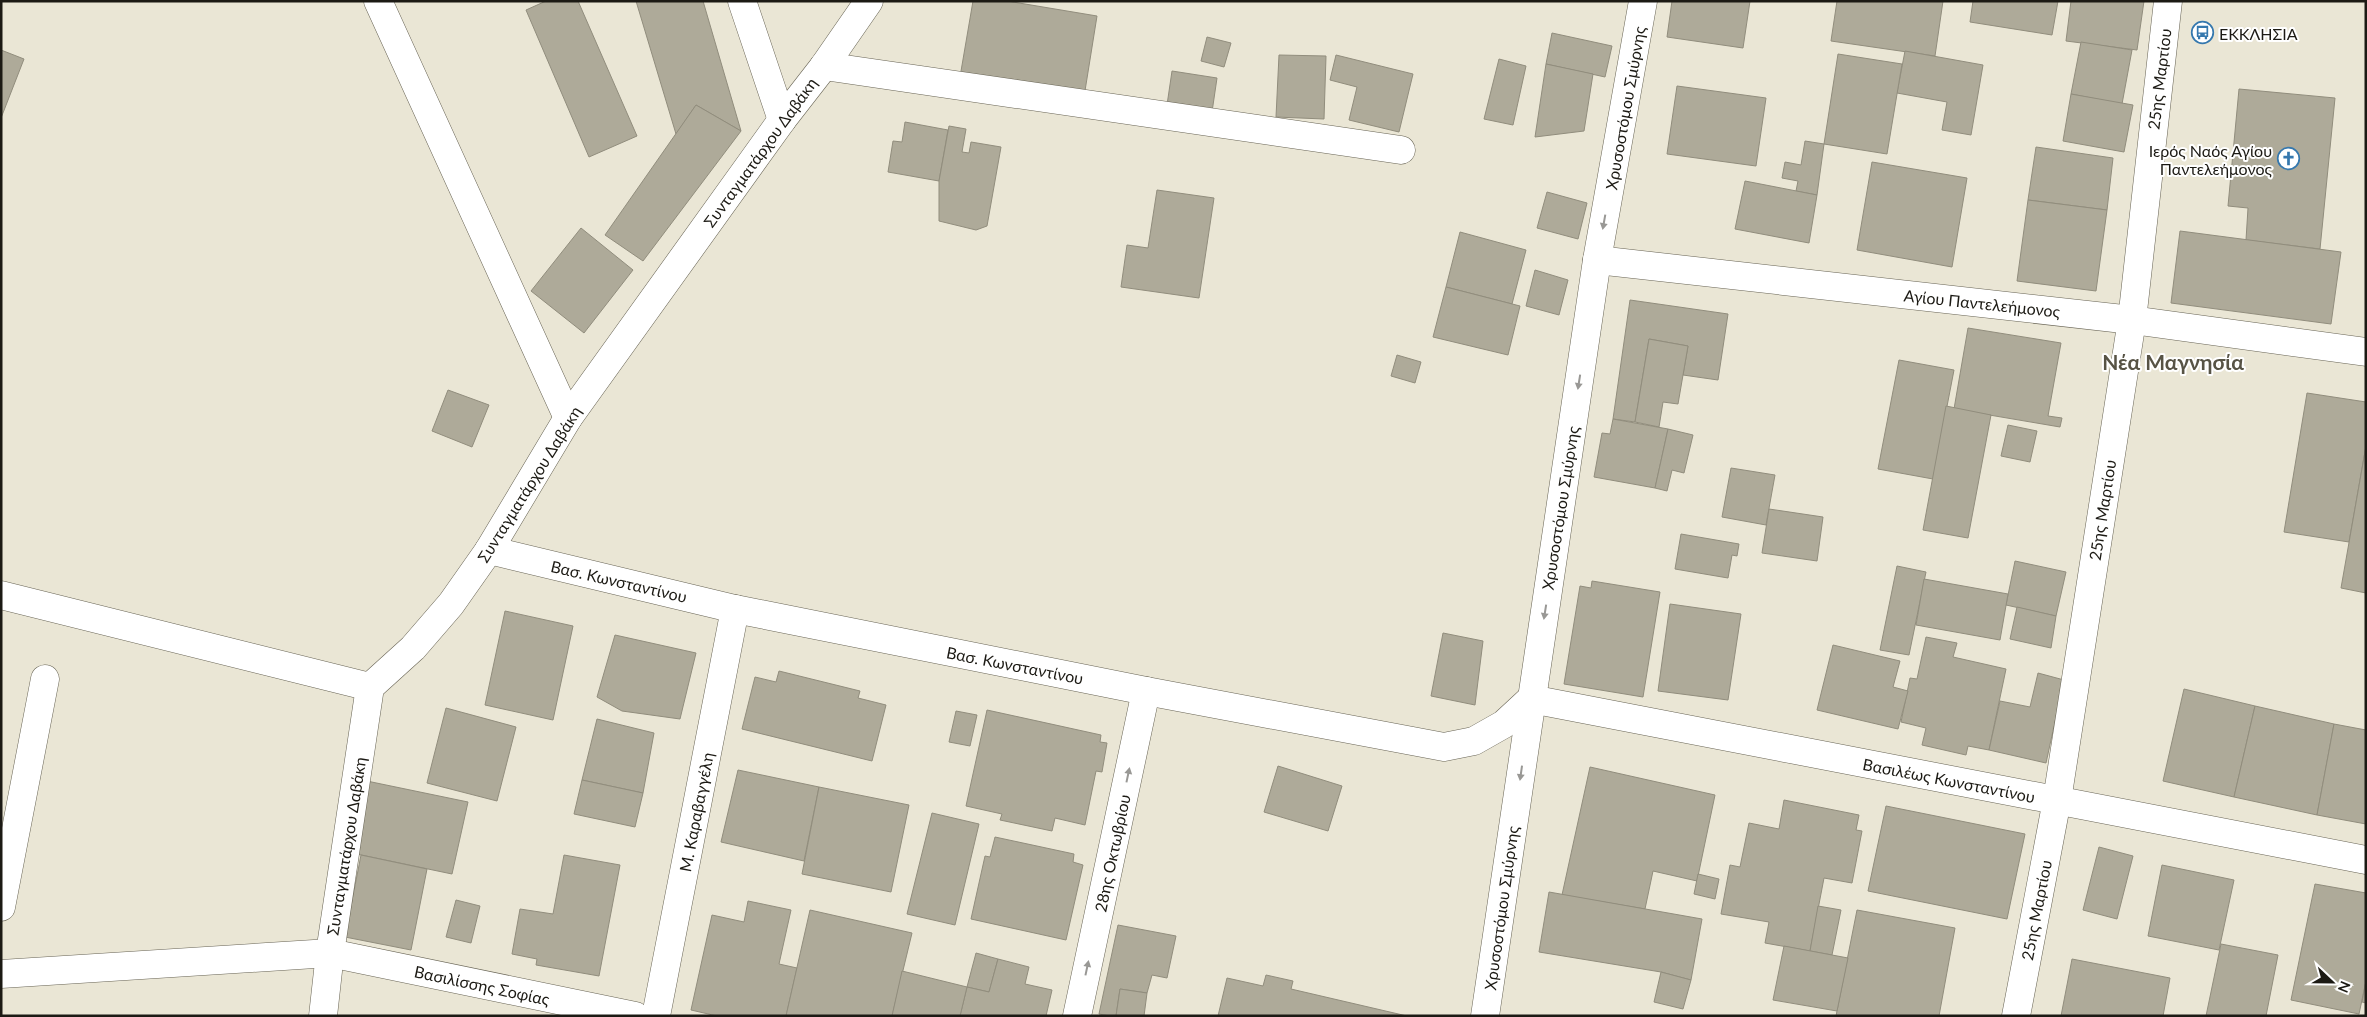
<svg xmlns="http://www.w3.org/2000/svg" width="2367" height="1017" font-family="Lato,sans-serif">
<rect width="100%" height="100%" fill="#eae6d5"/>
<!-- building -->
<g fill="#aeaa99" stroke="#918d7d">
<path d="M546,1H578L637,136L589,157L526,10Z"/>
<path d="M636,1H703L741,131L696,105L676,134Z"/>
<path d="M973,1H1007L1097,16L1084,97L960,77Z"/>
<path d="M1672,1H1750L1743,48L1667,37Z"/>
<path d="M1837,1H1943L1935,56L1831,41Z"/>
<path d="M1973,1H2058L2052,35L1970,22Z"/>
<path d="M2071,1H2144L2137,50L2066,41Z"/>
<path d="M1552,33L1612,46L1605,77L1546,64Z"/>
<path d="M1207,37L1231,43L1224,67L1201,61Z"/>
<path d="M2081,42L2132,50L2122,104L2071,94Z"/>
<path d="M1,50L24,59L1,118Z"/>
<path d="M1905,51L1983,65L1971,135L1942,130L1947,102L1897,93Z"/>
<path d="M1838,54L1902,64L1887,154L1824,144Z"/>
<path d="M1279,55L1326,56L1324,119L1276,117Z"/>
<path d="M1336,55L1413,74L1399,132L1349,120L1357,87L1330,80Z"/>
<path d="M1499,59L1526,66L1513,125L1484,119Z"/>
<path d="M1546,64L1593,74L1584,131L1535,137Z"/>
<path d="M1172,71L1217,78L1212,112L1167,105Z"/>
<path d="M1677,86L1766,98L1756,166L1667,154Z"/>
<path d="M2239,89L2335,98L2320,249L2246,240L2248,208L2228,206Z"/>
<path d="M2071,94L2133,105L2124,152L2063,141Z"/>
<path d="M696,105L741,131L643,261L605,235Z"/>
<path d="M905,122L948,130L939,181L888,172L893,141L902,142Z"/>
<path d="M949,126L966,129L962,152L969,153L971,142L1001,147L987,226L976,230L939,221V181Z"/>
<path d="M1805,141L1824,144L1817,195L1796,191L1798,181L1782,178L1785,162L1801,165Z"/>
<path d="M2036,147L2113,158L2107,210L2028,200Z"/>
<path d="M1872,162L1967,178L1952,267L1857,250Z"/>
<path d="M1745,181L1817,195L1809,243L1735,229Z"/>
<path d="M1157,190L1214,198L1199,298L1121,287L1127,245L1148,248Z"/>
<path d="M1547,192L1587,203L1578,239L1537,228Z"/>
<path d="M2028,200L2107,210L2096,291L2017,281Z"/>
<path d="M581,228L633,270L584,333L531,291Z"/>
<path d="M2180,231L2341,252L2331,324L2171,303Z"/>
<path d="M1460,232L1526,250L1512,304L1446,287Z"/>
<path d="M1535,270L1568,280L1559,315L1526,306Z"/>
<path d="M1446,287L1520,306L1508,355L1433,337Z"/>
<path d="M1630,300L1728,314L1718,380L1683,375L1688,346L1649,339L1635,422L1613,419Z"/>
<path d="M1968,328L2061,343L2048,416L2062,418L2060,427L1954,409Z"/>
<path d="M1649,339L1688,346L1678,404L1663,402L1659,427L1635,422Z"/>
<path d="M1397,355L1421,362L1415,383L1391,376Z"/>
<path d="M1899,360L1954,370L1933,479L1878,469Z"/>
<path d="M448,390L489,405L472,447L432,431Z"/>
<path d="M2307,393L2366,402V446L2349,542L2284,532Z"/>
<path d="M1946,406L1991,415L1968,538L1923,530Z"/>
<path d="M1613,419L1668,429L1655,488L1594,477L1602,433L1610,434Z"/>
<path d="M2008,425L2037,431L2030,462L2001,456Z"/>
<path d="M1668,429L1693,435L1684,473L1672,470L1667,491L1655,488Z"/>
<path d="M2366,446V593L2341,588Z"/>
<path d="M1731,468L1775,475L1766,525L1722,517Z"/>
<path d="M1769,509L1823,517L1817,561L1762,553Z"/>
<path d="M1681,534L1739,544L1737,556L1732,555L1728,578L1675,569Z"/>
<path d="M2015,561L2066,572L2056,616L2006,605Z"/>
<path d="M1897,566L1926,572L1909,655L1880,650Z"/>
<path d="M1924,579L2008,594L2000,640L1916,625Z"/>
<path d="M1592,581L1660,592L1643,697L1564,684L1580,586L1591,588Z"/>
<path d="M1670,604L1741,614L1728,700L1658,691Z"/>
<path d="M2017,607L2056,616L2051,648L2010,639Z"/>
<path d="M505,611L573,626L553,720L485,705Z"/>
<path d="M1443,633L1483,641L1475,705L1431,696Z"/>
<path d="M615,635L696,653L680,719L622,711L597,697Z"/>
<path d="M1926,637L1957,643L1953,657L2006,669L1989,750L1968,746L1966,755L1922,745L1926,728L1901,722L1910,678L1917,679Z"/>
<path d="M1833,645L1900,661L1893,687L1908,691L1898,729L1817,710Z"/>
<path d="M779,671L860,691L858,698L886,705L872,761L742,729L755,677L776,682Z"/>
<path d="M2038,673L2064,680L2046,763L1989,750L2000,701L2030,707Z"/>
<path d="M2184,689L2255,706L2234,797L2163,781Z"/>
<path d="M2255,706L2334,724L2317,815L2234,797Z"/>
<path d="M446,708L516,727L497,801L427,783Z"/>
<path d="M987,710L1101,735L1100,742L1107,743L1102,772L1096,771L1085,825L1055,818L1052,831L1000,820L1002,814L966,806Z"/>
<path d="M956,711L977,715L970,746L949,742Z"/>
<path d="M597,719L654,733L643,793L582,780Z"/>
<path d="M2334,724L2366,730V824L2317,815Z"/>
<path d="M1278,766L1342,786L1328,831L1264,812Z"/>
<path d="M1590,767L1715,795L1697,881L1653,871L1645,909L1562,895Z"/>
<path d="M738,770L819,787L804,861L721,842Z"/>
<path d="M362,780L468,802L452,874L347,852Z"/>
<path d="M582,780L643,793L635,827L574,814Z"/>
<path d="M819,787L909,805L891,892L802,874Z"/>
<path d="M1784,800L1859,815L1856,830L1862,831L1852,883L1824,878L1810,951L1765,943L1769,922L1721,914L1730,865L1740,867L1749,823L1779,829Z"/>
<path d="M1886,806L2025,834L2007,919L1868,891Z"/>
<path d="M932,813L979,824L955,925L907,914Z"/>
<path d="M995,837L1074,854L1073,862L1083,865L1066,940L971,919L985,856L990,857Z"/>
<path d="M2099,847L2133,856L2117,919L2083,910Z"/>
<path d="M361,855L427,869L411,950L345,937Z"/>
<path d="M564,855L620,865L599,976L536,965L537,959L512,954L520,909L553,914Z"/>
<path d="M2162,865L2234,880L2219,950L2148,936Z"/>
<path d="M1698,874L1719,879L1715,899L1694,894Z"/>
<path d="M2315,884L2366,893V981L2359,1014L2291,1000Z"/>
<path d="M1549,892L1702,919L1691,980L1661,972L1539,952Z"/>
<path d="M456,900L480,906L471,943L446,937Z"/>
<path d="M748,901L791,910L779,964L797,968L786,1016H717L691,1010L712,915L744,922Z"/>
<path d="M1818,906L1841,910L1832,955L1810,951Z"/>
<path d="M810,910L912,933L892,1016H786Z"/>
<path d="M1857,910L1955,928L1939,1016H1836Z"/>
<path d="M1118,925L1176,936L1167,978L1152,975L1147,993L1120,989L1116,1016H1110L1099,1014Z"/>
<path d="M2221,944L2278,955L2266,1016H2206Z"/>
<path d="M1784,946L1848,958L1837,1011L1773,1000Z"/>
<path d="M976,953L998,959L989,992L967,987Z"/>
<path d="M998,959L1029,967L1025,984L1052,990L1046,1016H960L967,987L989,992Z"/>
<path d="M2072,959L2170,978L2163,1016H2061Z"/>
<path d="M902,971L967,987L960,1016H892Z"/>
<path d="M1661,972L1691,980L1683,1009L1654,1002Z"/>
<path d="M1266,975L1293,981L1291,989L1407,1016H1218L1227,978L1263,986Z"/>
<path d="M2366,981V1003L2362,1002Z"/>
<path d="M1120,989L1147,993L1144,1016H1116Z"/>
</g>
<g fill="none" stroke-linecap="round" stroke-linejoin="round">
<defs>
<g id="minor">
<path d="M378,1L568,418"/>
<path d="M742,1L782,120"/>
<path d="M824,66L1401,150"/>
<path d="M1597,260L2132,320L2366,352"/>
<path d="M489,550L735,609L1146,691L1444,747L1474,741L1504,724L1531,699L2366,860"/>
<path d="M1,595L370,687"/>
<path d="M1,907L45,679"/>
<path d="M1,974L330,953L635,1016"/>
<path d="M323,1016L330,953L370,687L413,648L451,604L489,550L568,418L782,120L824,66L869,1"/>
<path d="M656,1016L735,609"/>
<path d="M1077,1016L1146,691"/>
<path d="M1485,1016L1597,260L1643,1"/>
<path d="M2016,1016L2057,800L2132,320L2168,1"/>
</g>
</defs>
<!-- minor casing -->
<use href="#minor" stroke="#686455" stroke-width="29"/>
<!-- minor -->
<use href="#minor" stroke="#fff" stroke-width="28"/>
</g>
<!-- one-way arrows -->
<defs><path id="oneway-solid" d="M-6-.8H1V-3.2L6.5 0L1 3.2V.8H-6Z" transform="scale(1.25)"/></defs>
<g fill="#999895">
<use href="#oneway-solid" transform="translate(1604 222) rotate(100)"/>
<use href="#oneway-solid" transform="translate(1579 382) rotate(99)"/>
<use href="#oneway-solid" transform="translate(1545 612) rotate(99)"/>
<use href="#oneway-solid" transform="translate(1521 773) rotate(98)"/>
<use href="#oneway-solid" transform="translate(1128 775) rotate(-78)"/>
<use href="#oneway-solid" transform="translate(1087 968) rotate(-78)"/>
</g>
<!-- icons -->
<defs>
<symbol id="bus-ring" viewBox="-11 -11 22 22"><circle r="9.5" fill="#fff" stroke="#3578ae" stroke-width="1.5"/><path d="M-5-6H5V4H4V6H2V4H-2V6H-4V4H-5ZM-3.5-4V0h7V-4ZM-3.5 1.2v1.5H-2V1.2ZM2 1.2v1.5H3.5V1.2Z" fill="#3578ae"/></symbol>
<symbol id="church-ring" viewBox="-11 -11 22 22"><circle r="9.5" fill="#fff" stroke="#3578ae" stroke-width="1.5"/><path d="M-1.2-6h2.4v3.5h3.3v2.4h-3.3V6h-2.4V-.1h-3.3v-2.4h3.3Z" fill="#3578ae"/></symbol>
</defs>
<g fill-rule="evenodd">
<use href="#bus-ring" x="2190" y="20" width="25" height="25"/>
<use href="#church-ring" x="2276" y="146" width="25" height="25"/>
</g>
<g text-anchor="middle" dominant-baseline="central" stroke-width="4" stroke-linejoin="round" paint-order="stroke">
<!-- poi labels -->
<g font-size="16" fill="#1c1a14" stroke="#fff" text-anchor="start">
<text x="2219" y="33">ΕΚΚΛΗΣΙΑ</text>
<text x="2272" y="150" text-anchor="end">Ιερός Ναός Αγίου<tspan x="2272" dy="18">Παντελεήμονος</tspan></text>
</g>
<!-- street labels -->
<g font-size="16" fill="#1c1a14" stroke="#fff">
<text transform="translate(2159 79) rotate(-83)">25ης Μαρτίου</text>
<text transform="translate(1625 108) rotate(-80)">Χρυσοστόμου Σμύρνης</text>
<text transform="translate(760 152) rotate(-54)">Συνταγματάρχου Δαβάκη</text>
<text transform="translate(1982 303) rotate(6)">Αγίου Παντελεήμονος</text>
<text transform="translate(529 484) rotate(-58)">Συνταγματάρχου Δαβάκη</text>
<text transform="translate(1560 508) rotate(-81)">Χρυσοστόμου Σμύρνης</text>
<text transform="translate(2102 510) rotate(-81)">25ης Μαρτίου</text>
<text transform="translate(619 581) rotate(13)">Βασ. Κωνσταντίνου</text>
<text transform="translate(1015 665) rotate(11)">Βασ. Κωνσταντίνου</text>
<text transform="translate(1949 780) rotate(11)">Βασιλέως Κωνσταντίνου</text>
<text transform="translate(696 812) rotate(-79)">Μ. Καραβαγγέλη</text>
<text transform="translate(346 846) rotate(-81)">Συνταγματάρχου Δαβάκη</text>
<text transform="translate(1112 853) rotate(-78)">28ης Οκτωβρίου</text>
<text transform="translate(1501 908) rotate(-82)">Χρυσοστόμου Σμύρνης</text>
<text transform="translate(2036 910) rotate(-79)">25ης Μαρτίου</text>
<text transform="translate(482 985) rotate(12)">Βασιλίσσης Σοφίας</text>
</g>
<!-- district labels -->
<g font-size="21" font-weight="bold" fill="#575345" stroke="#fff">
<text x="2173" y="361">Νέα Μαγνησία</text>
</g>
</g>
<!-- border -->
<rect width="2367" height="1017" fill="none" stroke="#1c1a14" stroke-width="5"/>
<!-- north arrow -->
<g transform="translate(2332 982) rotate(112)" stroke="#ffffff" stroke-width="4" paint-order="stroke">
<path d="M0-4L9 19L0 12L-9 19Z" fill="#1c1a14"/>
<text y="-8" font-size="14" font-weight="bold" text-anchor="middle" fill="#1c1a14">N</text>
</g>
</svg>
